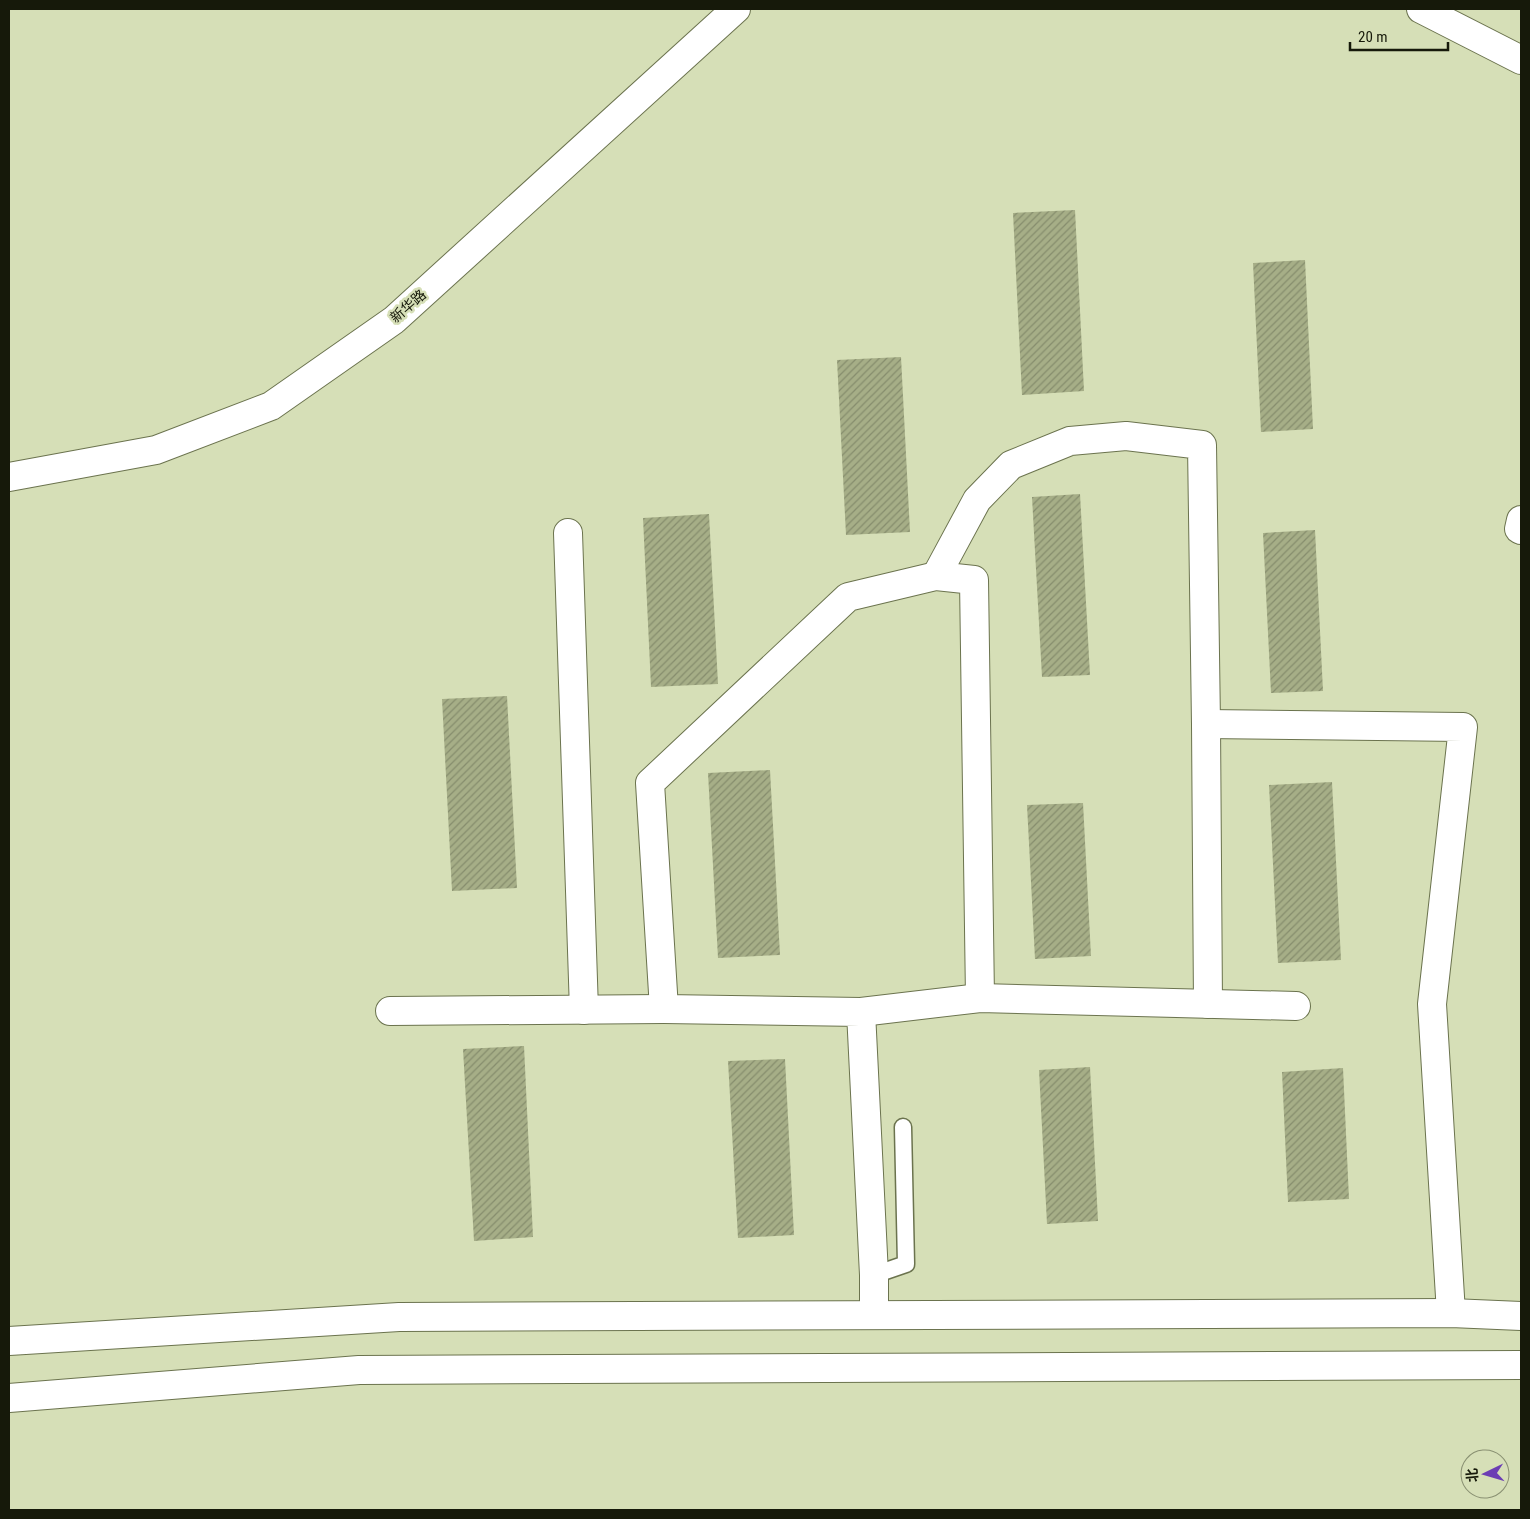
<svg xmlns="http://www.w3.org/2000/svg" width="1530" height="1519" font-family="'Roboto Condensed','Noto Sans SC',sans-serif">
<defs>
<pattern id="building-hatch" width="6" height="6" patternUnits="userSpaceOnUse" patternTransform="scale(1.25)"><rect width="6" height="6" fill="#a6ae87"/><path d="M-1 1l2-2M0 6l6-6M5 7l2-2" fill="none" stroke="#868d6d"/></pattern>
</defs>
<rect width="100%" height="100%" fill="#d6dfb7"/>
<!-- building -->
<g fill="url(#building-hatch)">
<path d="M1075,210L1084,391L1022,395L1013,213Z"/>
<path d="M1305,260L1313,429L1261,432L1253,263Z"/>
<path d="M901,357L910,532L846,535L837,360Z"/>
<path d="M1080,494L1090,675L1042,677L1032,497Z"/>
<path d="M709,514L718,684L651,687L643,518Z"/>
<path d="M1315,530L1323,691L1271,693L1263,533Z"/>
<path d="M507,696L517,888L452,891L442,699Z"/>
<path d="M770,770L780,955L718,958L708,773Z"/>
<path d="M1332,782L1341,960L1278,963L1269,785Z"/>
<path d="M1083,803L1091,956L1035,959L1027,805Z"/>
<path d="M524,1046L533,1237L474,1241L463,1049Z"/>
<path d="M785,1059L794,1235L738,1238L728,1061Z"/>
<path d="M1090,1067L1098,1221L1047,1224L1039,1070Z"/>
<path d="M1343,1068L1349,1199L1288,1202L1282,1072Z"/>
</g>
<g fill="none" stroke-linecap="round" stroke-linejoin="round">
<defs>
<path id="lane" d="M874,1275L906,1264L903,1127"/>
<g id="street">
<path d="M1421,9L1521,60"/>
<path d="M1521,520L1519,529L1521,530"/>
<path d="M568,533L584,1010"/>
<path d="M936,576L977,500L1011,465L1070,441L1126,436L1202,445L1206,724L1208,1004"/>
<path d="M1206,724L1463,727L1432,1004L1451,1313"/>
<path d="M390,1011L664,1009"/>
<path d="M861,1012L980,998L1296,1006"/>
<path d="M874,1315V1275L861,1012L664,1009L650,783L848,597L936,576L974,580L980,998"/>
</g>
<g id="secondary">
<path d="M9,477L156,450L271,406L394,320L736,9"/>
<path d="M9,1341L399,1317L1451,1313L1521,1316"/>
<path d="M9,1398L359,1370L1521,1365"/>
</g>
</defs>
<!-- lane casing -->
<use href="#lane" stroke="#6b734e" stroke-width="19"/>
<!-- street casing -->
<use href="#street" stroke="#6b734e" stroke-width="30"/>
<!-- secondary casing -->
<use href="#secondary" stroke="#6b734e" stroke-width="30"/>
<!-- lane -->
<use href="#lane" stroke="#fff" stroke-width="16"/>
<!-- street -->
<use href="#street" stroke="#fff" stroke-width="28"/>
<!-- secondary -->
<use href="#secondary" stroke="#fff" stroke-width="28"/>
</g>
<g text-anchor="middle" dominant-baseline="central" stroke-width="5" stroke-linejoin="round" paint-order="stroke">
<!-- street labels -->
<g font-size="14" fill="#16190a" stroke="#d6dfb7">
<text transform="translate(408 306) rotate(-41)">新华路</text>
</g>
</g>
<!-- border -->
<rect width="1530" height="1519" fill="none" stroke="#16190a" stroke-width="20"/>
<!-- north arrow -->
<g transform="translate(1485 1474) rotate(265)"><circle r="24" fill="#d6dfb7" stroke="#899072"/>
<path d="M0-4L9 19L0 12L-9 19Z" fill="#6c3db4"/>
<text y="-8" font-size="14" font-weight="bold" text-anchor="middle" fill="#16190a">北</text>
</g>
<!-- scale -->
<path d="M1350 42v8h98v-8" fill="none" stroke="#16190a" stroke-width="2.5"/>
<text x="1358" y="42" font-size="15" fill="#16190a" stroke="#d6dfb7" stroke-width="4" paint-order="stroke">20 m</text>
</svg>
